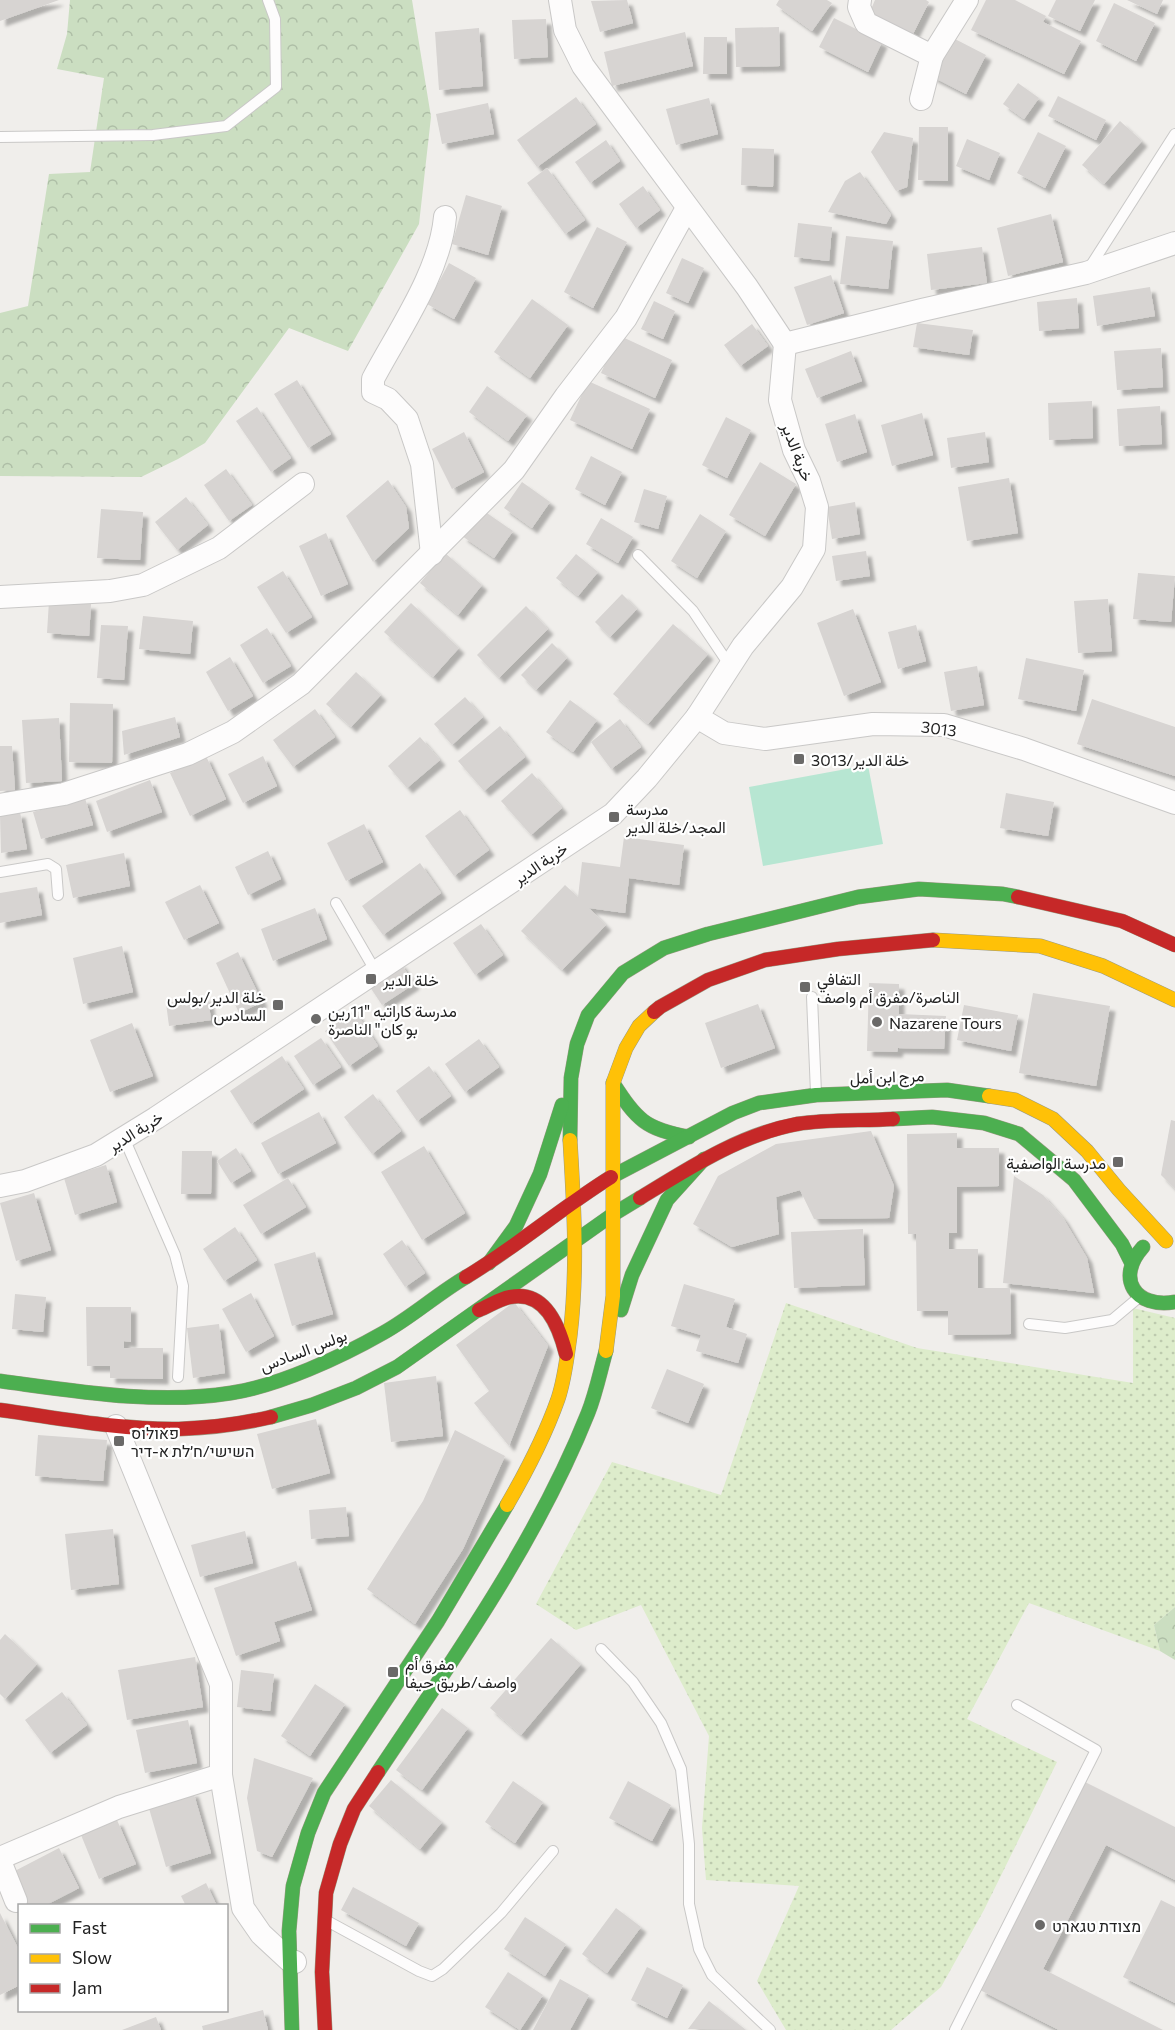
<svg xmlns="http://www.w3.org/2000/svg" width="1175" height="2030" font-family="Commissioner,Vazirmatn,Heebo,sans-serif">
<defs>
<pattern id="grass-dots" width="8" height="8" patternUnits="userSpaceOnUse" patternTransform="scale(1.5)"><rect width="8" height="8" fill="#ddeccb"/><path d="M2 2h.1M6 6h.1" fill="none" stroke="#bdcaae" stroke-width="1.8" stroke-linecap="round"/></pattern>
<pattern id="forest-crowns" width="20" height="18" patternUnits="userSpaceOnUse" patternTransform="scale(1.5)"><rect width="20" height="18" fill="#cbdec1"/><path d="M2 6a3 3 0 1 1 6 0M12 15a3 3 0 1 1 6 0" fill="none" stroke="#aebea6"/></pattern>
<filter id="shadow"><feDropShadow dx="5.5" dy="5.5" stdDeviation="1.5" flood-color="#0004"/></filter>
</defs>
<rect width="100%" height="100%" fill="#f0eeeb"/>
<!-- grass -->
<path fill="url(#grass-dots)" d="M786,1303L917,1348L1133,1383V1308L1175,1318V1607L1154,1625L1160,1651L1029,1603L967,1719L1057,1762L984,1910L941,1987L891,2030H786L757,1981L799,1886L706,1880L702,1828L709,1736L641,1605L576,1630L536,1604L612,1462L721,1495Z"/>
<!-- forest -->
<g fill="url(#forest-crowns)">
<path d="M70,0H412L431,117L419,224L348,351L289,328L205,443L178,459L141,477L0,476V313L28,306L49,174L90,172L104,78L57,69L67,34Z"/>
<path d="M1175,1607V1660L1160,1651L1154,1625Z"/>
</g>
<!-- pitch -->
<path fill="#b7e6d2" d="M868,765L883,844L763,866L749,787Z"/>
<!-- building -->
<g fill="#d7d4d2" filter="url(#shadow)">
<path d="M0,0H59L0,21Z"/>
<path d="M627,0L633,23L600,32L591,1Z"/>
<path d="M779,0H827L832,3L812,31L776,5Z"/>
<path d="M875,0H926L929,2L912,36L869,14Z"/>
<path d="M986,0H1015L1046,16L1043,22L1081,41L1064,74L971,30Z"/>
<path d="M1056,0H1095L1080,31L1048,16Z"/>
<path d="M1127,0H1163L1157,14Z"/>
<path d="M1114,3L1155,23L1136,61L1096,41Z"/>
<path d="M834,18L882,42L868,72L819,47Z"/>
<path d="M546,19L548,57L514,59L512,20Z"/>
<path d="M779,27L780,66L736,67L735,28Z"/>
<path d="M479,28L483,86L439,90L435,32Z"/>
<path d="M685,32L693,66L612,86L604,52Z"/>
<path d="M704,37H727V74H703Z"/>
<path d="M951,37L986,55L966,94L931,76Z"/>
<path d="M1018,83L1039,98L1024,119L1003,104Z"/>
<path d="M1058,96L1106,120L1096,140L1048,116Z"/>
<path d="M576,97L596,124L537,167L517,140Z"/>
<path d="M709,98L718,134L676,145L666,109Z"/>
<path d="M488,103L494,134L442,144L436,114Z"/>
<path d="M1120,121L1142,141L1104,184L1082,165Z"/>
<path d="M919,127H948V181L918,180Z"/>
<path d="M884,132L913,138L907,187L896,191L871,152Z"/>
<path d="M1038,132L1066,146L1045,188L1017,173Z"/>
<path d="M967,139L1000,153L989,180L956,166Z"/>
<path d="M606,140L620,161L590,183L575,162Z"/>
<path d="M742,148L774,149L773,187L741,185Z"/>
<path d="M547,168L585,220L565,234L527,183Z"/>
<path d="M860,172L891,215L886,224L828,212L845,181Z"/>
<path d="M643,186L660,210L636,228L619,204Z"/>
<path d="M466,195L502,206L488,255L452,244Z"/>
<path d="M1051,214L1063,262L1008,276L997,228Z"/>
<path d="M798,223L832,227L829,261L794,257Z"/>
<path d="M597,227L627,242L593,308L564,292Z"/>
<path d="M846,236L893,241L888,289L840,284Z"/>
<path d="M982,247L987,283L931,290L927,254Z"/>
<path d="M682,258L704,268L688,303L666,293Z"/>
<path d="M449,263L476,278L454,319L427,304Z"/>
<path d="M831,275L844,313L807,325L794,287Z"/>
<path d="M1150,287L1155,316L1097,326L1093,296Z"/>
<path d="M1077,298L1079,328L1039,331L1037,302Z"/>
<path d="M532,299L568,325L530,378L494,352Z"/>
<path d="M654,301L675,311L663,339L641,329Z"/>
<path d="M917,323L973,330L969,355L913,347Z"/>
<path d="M752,324L768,346L740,366L724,345Z"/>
<path d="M618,335L672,360L655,398L601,373Z"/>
<path d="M1161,348L1163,387L1117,390L1114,351Z"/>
<path d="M851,351L862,381L817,398L805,369Z"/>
<path d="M297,380L331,434L308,448L274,394Z"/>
<path d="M588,381L650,409L632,449L570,420Z"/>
<path d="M487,386L527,415L508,441L469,412Z"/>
<path d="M1092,401L1093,438L1049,440L1048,403Z"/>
<path d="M1160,406L1162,444L1119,446L1117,409Z"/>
<path d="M257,407L291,458L271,472L236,421Z"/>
<path d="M922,413L933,455L892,466L881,425Z"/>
<path d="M855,414L867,452L837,462L825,424Z"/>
<path d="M726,417L751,430L727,478L702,465Z"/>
<path d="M464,432L484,472L452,489L432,449Z"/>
<path d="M985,432L989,462L951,468L947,438Z"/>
<path d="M591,456L622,472L605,505L575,489Z"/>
<path d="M760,462L796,484L765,536L729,515Z"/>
<path d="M226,469L252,505L229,521L204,485Z"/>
<path d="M1009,478L1018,533L967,541L958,487Z"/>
<path d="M388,480L406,507L409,528L373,562L346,516Z"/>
<path d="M522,482L550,502L532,528L504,508Z"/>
<path d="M644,489L667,496L658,529L634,522Z"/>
<path d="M186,497L208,525L177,550L155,522Z"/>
<path d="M855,502L860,534L832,539L827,507Z"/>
<path d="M101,509L143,512L140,560L97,558Z"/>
<path d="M481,509L513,531L494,558L462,536Z"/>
<path d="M700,514L726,531L697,578L671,561Z"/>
<path d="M601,518L633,537L618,563L586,544Z"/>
<path d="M326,533L348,584L321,596L299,546Z"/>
<path d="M866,551L870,576L836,581L832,556Z"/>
<path d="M445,553L482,585L458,615L420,583Z"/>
<path d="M576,554L598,572L578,596L556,578Z"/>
<path d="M283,571L312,617L286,633L257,587Z"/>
<path d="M1138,573L1175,576L1171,622L1133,619Z"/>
<path d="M622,594L637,609L610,637L595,622Z"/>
<path d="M1108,599L1112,651L1078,653L1074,601Z"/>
<path d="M49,601L91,604L89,636L47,633Z"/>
<path d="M411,603L459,648L433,677L384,632Z"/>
<path d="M526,606L548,629L499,678L477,655Z"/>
<path d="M853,609L881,682L844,696L817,623Z"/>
<path d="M143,616L193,621L190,654L139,649Z"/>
<path d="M673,624L708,654L648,724L613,694Z"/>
<path d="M101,625L128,626L124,680L97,678Z"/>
<path d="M916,625L926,661L898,669L888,632Z"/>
<path d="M267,628L291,666L263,683L240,645Z"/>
<path d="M552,643L567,658L536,690L521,675Z"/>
<path d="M230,657L253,696L228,711L206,672Z"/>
<path d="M1026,658L1084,670L1076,711L1018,699Z"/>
<path d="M977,666L984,705L951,711L944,672Z"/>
<path d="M356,672L381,695L351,727L326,704Z"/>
<path d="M465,697L483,717L452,745L434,724Z"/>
<path d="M1092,699L1175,727V776L1077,744Z"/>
<path d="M570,700L597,720L573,752L546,732Z"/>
<path d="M70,703L113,704L112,763L69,762Z"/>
<path d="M315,709L335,737L293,767L273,740Z"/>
<path d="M175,717L180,737L124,755L122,731Z"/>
<path d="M59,718L62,781L26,783L22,720Z"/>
<path d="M620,719L641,747L611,769L591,742Z"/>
<path d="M500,726L525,757L484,791L458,761Z"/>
<path d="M420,737L440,760L407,788L388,766Z"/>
<path d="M0,746H12L15,790L0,791Z"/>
<path d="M206,756L226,799L190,816L170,773Z"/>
<path d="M263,756L277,786L243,803L228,774Z"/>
<path d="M532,773L562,808L531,835L501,801Z"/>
<path d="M150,780L162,812L107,832L96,801Z"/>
<path d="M1006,793L1054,802L1048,836L1000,828Z"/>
<path d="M85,798L93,825L41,839L33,812Z"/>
<path d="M460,810L489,850L454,876L425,836Z"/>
<path d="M20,812L27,849L1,853L0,815Z"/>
<path d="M364,824L383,862L346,881L327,843Z"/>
<path d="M624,837L684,845L679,885L629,878L625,913L589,908L606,925L562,970L521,931L565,885L578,897L582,862L620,867Z"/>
<path d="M268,851L281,879L248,895L235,867Z"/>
<path d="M124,853L130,886L73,898L66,865Z"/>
<path d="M420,863L441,893L383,935L362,906Z"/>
<path d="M200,885L219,923L184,940L165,902Z"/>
<path d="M37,887L42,915L0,923V893Z"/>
<path d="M315,908L327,939L273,961L261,929Z"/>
<path d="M481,924L503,955L475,975L453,943Z"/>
<path d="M122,946L133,992L83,1004L73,958Z"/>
<path d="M238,952L262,1002L239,1013L216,963Z"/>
<path d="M400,962L414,984L382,1005L368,984Z"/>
<path d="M869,983L899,984V1014L946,1016L944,1049L898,1048L897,1052L867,1051Z"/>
<path d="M1033,993L1110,1006L1096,1086L1019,1073Z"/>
<path d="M208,997L211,1020L169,1026L166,1003Z"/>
<path d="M758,1004L775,1048L721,1068L705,1023Z"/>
<path d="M964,1005L1018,1015L1011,1051L957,1040Z"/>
<path d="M355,1011L378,1046L349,1066L325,1031Z"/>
<path d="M132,1023L153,1076L110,1092L90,1040Z"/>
<path d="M321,1038L341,1067L313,1085L294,1056Z"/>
<path d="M479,1039L499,1067L465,1092L445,1064Z"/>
<path d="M282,1056L304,1089L251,1124L230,1091Z"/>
<path d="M429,1066L451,1096L417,1121L396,1091Z"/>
<path d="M373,1094L401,1131L372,1154L344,1117Z"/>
<path d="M319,1112L336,1143L278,1174L261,1143Z"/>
<path d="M1171,1120L1175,1121V1189L1161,1175Z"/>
<path d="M871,1131L894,1186L889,1218L814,1219L800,1190L776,1197L779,1234L732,1247L693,1224L718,1176L776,1144Z"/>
<path d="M957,1133V1148H999V1186L957,1187V1233H949V1249H978V1288H1010L1011,1334L948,1335V1311H917L916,1234H908L907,1134Z"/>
<path d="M424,1146L465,1213L422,1240L381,1172Z"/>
<path d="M236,1148L251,1171L231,1183L217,1161Z"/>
<path d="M182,1151H212L211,1194H181Z"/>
<path d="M106,1165L117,1202L75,1215L64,1178Z"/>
<path d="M1014,1176L1043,1195L1063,1218L1087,1258L1094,1293L1003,1283Z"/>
<path d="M288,1178L306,1207L261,1234L243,1205Z"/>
<path d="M34,1193L51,1250L16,1261L0,1203Z"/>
<path d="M235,1227L257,1260L224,1281L203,1249Z"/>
<path d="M863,1229L865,1285L794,1288L791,1232Z"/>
<path d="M402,1240L425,1273L405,1287L383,1254Z"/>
<path d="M315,1252L333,1314L292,1326L274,1264Z"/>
<path d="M684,1284L735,1299L726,1327L747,1334L738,1363L696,1351L701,1335L671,1326Z"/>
<path d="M251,1293L274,1336L246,1352L222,1309Z"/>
<path d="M15,1294L46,1297L43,1332L12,1329Z"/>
<path d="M514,1302L548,1346L509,1446L474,1403L489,1391L456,1345Z"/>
<path d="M86,1307H131V1342L124,1341V1348H163V1379L110,1378V1366H87Z"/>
<path d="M219,1324L225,1373L193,1378L187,1328Z"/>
<path d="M667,1369L704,1384L688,1423L651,1408Z"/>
<path d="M436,1376L443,1436L391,1442L384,1383Z"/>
<path d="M316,1419L330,1473L272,1489L257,1434Z"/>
<path d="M455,1430L505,1456L463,1549L415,1624L367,1589L423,1501Z"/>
<path d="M38,1435L107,1440L103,1481L35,1476Z"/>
<path d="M346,1507L349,1536L311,1539L309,1510Z"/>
<path d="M113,1529L119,1584L71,1590L65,1534Z"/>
<path d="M245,1531L253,1563L200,1577L191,1545Z"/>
<path d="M296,1561L312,1610L274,1622L280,1641L236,1656L214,1588Z"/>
<path d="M5,1634L37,1664L5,1699L0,1694V1640Z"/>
<path d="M551,1638L581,1664L521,1735L490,1708Z"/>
<path d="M195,1657L203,1707L127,1720L118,1670Z"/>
<path d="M241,1670L274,1674L270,1711L237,1707Z"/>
<path d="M315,1684L345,1704L310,1756L281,1736Z"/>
<path d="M62,1692L87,1725L50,1753L25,1720Z"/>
<path d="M442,1708L468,1728L422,1790L396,1770Z"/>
<path d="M188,1720L197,1763L145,1773L136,1730Z"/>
<path d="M254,1758L313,1778L272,1857L257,1851L247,1798Z"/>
<path d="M391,1780L442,1822L420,1849L369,1806Z"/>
<path d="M513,1781L543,1802L515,1843L485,1822Z"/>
<path d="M628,1781L671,1805L652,1841L609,1818Z"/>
<path d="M1085,1782L1175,1827V1880L1106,1845L1043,1969L1163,2030H1059L980,1990Z"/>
<path d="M193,1791L211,1853L166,1867L148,1805Z"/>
<path d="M117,1820L136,1864L99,1879L81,1835Z"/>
<path d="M59,1848L79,1888L44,1906H25L9,1874Z"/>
<path d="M206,1883L217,1906H186L181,1896Z"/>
<path d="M353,1887L419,1923L406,1946L341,1910Z"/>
<path d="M1161,1900L1175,1907V2003L1123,1977Z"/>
<path d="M616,1908L641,1927L607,1973L582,1954Z"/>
<path d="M0,1913L20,1952V1985L0,1995Z"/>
<path d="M525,1917L566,1944L545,1976L504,1949Z"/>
<path d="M647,1967L683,1985L667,2018L631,2000Z"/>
<path d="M508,1972L543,1995L520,2030L485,2007Z"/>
<path d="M560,1979L589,1995L570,2030H533Z"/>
<path d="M709,2001L746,2030L688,2029Z"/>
<path d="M263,2010L268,2030H203L202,2026Z"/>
<path d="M156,2017L161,2030H122Z"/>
</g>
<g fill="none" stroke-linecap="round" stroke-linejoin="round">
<defs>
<g id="lane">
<path d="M0,137L153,135L226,126L276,87L275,19L268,0"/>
<path d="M1088,270L1175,134"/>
<path d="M638,555L693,611L730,666"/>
<path d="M0,872L48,864L56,869L58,895"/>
<path d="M336,903L376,972"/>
<path d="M812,997L816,1093"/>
<path d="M124,1138L175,1255L183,1286L178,1377"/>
<path d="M1029,1324L1065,1328L1112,1320L1137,1299"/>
<path d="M601,1649L633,1682L661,1723L681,1769L689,1844V1904L699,1949L712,1975L770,2030"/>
<path d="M329,1922L419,1971L432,1976L443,1969L501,1913L553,1851"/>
<path d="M955,2030L1096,1750L1017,1705"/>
</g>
<g id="street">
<path d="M560,0L565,30L583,66L747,287L785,344"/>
<path d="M860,0L859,7L866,23L932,56L921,99"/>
<path d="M932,56L967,0"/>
<path d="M785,344L922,310L1086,273L1175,243"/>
<path d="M432,554L422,464L407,419L388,399L373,392V379C399,330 440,272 445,217"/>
<path d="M0,597L110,591L143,585L219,548L303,484"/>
<path d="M697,717L724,733L765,739L873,724L944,725L1024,749L1175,803"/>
<path d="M0,805L64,794L188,754L233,732L301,684L514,470L566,396L626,318L687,208"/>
<path d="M0,1186L25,1181L96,1155L156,1118L613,814L647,778L697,717L743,646L792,587L814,549L817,507L809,481L794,450L780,400L785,344"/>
<path d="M116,1426L221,1684V1775L243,1908L261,1934L289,1960L295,1962"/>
<path d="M0,1858L119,1807L221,1775"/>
<path d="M0,1861L16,1901"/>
</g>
<g id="fast">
<path d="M613,1083C637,1120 645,1129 689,1137"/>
<path d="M893,1119L932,1117L984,1123L1019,1134L1074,1180L1122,1244L1131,1262"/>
<path d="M570,1140L571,1078L577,1044L588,1015L623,973L664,948L708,934L858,897L919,889L1003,894L1018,897"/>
<path d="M611,1177L733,1113L759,1103L816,1095L947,1090L989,1096"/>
<path d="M1143,1247C1115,1278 1135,1309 1175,1302"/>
<path d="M489,1263L516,1226L540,1174L562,1105"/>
<path d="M621,1310L632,1275L667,1200L704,1159"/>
<path d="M0,1381C75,1391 156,1405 231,1393C278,1386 341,1357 383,1333C412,1317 437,1294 466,1277"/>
<path d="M271,1417L312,1405L356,1388L397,1367L612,1215L640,1198"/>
<path d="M378,1772C454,1658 537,1541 588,1413C596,1393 600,1372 606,1351"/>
<path d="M292,2030L289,1931L293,1886L308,1833L324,1793L438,1621L507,1505"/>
</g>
<g id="slow">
<path d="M933,940L1040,946L1103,966L1175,1000"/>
<path d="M989,1096L1015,1100L1053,1119L1087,1151L1119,1190L1166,1241"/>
<path d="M606,1351L613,1296V1083L626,1048L639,1026L654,1012"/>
<path d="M507,1505C525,1474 546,1433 558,1399C565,1378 567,1357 570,1336C578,1269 574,1207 570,1140"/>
</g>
<g id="jam">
<path d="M1018,897L1122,921L1175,945"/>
<path d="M654,1012L660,1007L708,980L765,960L838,949L933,940"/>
<path d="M640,1198C689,1168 739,1135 797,1124C827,1119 862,1121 893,1119"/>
<path d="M466,1277C516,1247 561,1208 611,1177"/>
<path d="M479,1310C489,1306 499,1299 510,1297C545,1290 559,1326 566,1354"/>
<path d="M0,1410C59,1418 119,1430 179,1429C209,1428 241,1424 271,1417"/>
<path d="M325,2030L322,1972L326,1893L340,1844L354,1809L378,1772"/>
</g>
</defs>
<!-- lane casing -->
<use href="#lane" stroke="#c9c8c7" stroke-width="12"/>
<!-- street casing -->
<use href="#street" stroke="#c9c8c7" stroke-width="24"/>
<!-- fast casing -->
<use href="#fast" stroke="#999a82" stroke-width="15"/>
<!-- slow casing -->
<use href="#slow" stroke="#999a82" stroke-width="15"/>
<!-- jam casing -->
<use href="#jam" stroke="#999a82" stroke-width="15"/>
<!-- lane -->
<use href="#lane" stroke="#fdfcfc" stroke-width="10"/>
<!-- street -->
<use href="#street" stroke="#fdfcfc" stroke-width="22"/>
<!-- fast -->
<use href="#fast" stroke="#4caf50" stroke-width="14"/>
<!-- slow -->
<use href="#slow" stroke="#ffc107" stroke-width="14"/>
<!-- jam -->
<use href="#jam" stroke="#c62828" stroke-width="14"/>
</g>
<!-- markers -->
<g fill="#6a6968" stroke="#fff" stroke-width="2">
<rect x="793" y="753" width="12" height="12" rx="3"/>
<rect x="608" y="811" width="12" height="12" rx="3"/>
<rect x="365" y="973" width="12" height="12" rx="3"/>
<rect x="799" y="981" width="12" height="12" rx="3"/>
<rect x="272" y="999" width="12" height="12" rx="3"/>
<circle cx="316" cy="1019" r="6"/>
<circle cx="877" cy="1022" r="6"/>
<rect x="1112" y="1156" width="12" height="12" rx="3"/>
<rect x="113" y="1435" width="12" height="12" rx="3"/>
<rect x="387" y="1666" width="12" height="12" rx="3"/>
<circle cx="1040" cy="1925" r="6"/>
</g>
<g text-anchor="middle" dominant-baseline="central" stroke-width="4.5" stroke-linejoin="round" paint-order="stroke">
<!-- street labels -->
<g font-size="16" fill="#222" stroke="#fff">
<text transform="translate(798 452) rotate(69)">خربة الدير</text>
<text transform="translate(939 728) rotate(7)">3013</text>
<text transform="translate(540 863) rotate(-34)">خربة الدير</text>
<text transform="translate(887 1076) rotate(-2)">مرج ابن أمل</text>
<text transform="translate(135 1131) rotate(-32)">خربة الدير</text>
<text transform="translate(303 1350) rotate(-21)">بولس السادس</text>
</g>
<!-- poi labels -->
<g font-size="16" fill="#222" stroke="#fff" text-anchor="start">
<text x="811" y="759">3013/خلة الدير</text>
<text x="626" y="808">مدرسة<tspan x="626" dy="18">المجد/خلة الدير</tspan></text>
<text x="817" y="978">التفافي<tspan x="817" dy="18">الناصرة/مفرق أم واصف</tspan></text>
<text x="383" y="979">خلة الدير</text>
<text x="266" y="996" text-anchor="end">خلة الدير/بولس<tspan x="266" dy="18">السادس</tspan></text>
<text x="328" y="1010">مدرسة كاراتيه "11رين<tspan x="328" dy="18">بو كان" الناصرة</tspan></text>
<text x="889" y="1022">Nazarene Tours</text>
<text x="1106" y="1162" text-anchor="end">مدرسة الواصفية</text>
<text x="131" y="1432">פאולוס<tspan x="131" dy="18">השישי/ח׳לת א-דיר</tspan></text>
<text x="405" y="1663">مفرق أم<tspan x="405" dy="18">واصف/طريق حيفا</tspan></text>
<text x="1052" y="1925">מצודת טגארט</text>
</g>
</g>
<!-- legend -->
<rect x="18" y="1904" width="210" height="108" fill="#ffffff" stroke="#a7a7a7" stroke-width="1.5"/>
<rect x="30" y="1924" width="30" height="9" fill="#4caf50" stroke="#a7a7a7" stroke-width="1.5"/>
<text x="72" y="1934" font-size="18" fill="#222222">Fast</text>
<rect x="30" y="1954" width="30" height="9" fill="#ffc107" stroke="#a7a7a7" stroke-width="1.5"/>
<text x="72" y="1964" font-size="18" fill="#222222">Slow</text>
<rect x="30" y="1984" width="30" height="9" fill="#c62828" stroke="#a7a7a7" stroke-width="1.5"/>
<text x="72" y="1994" font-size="18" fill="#222222">Jam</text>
</svg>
